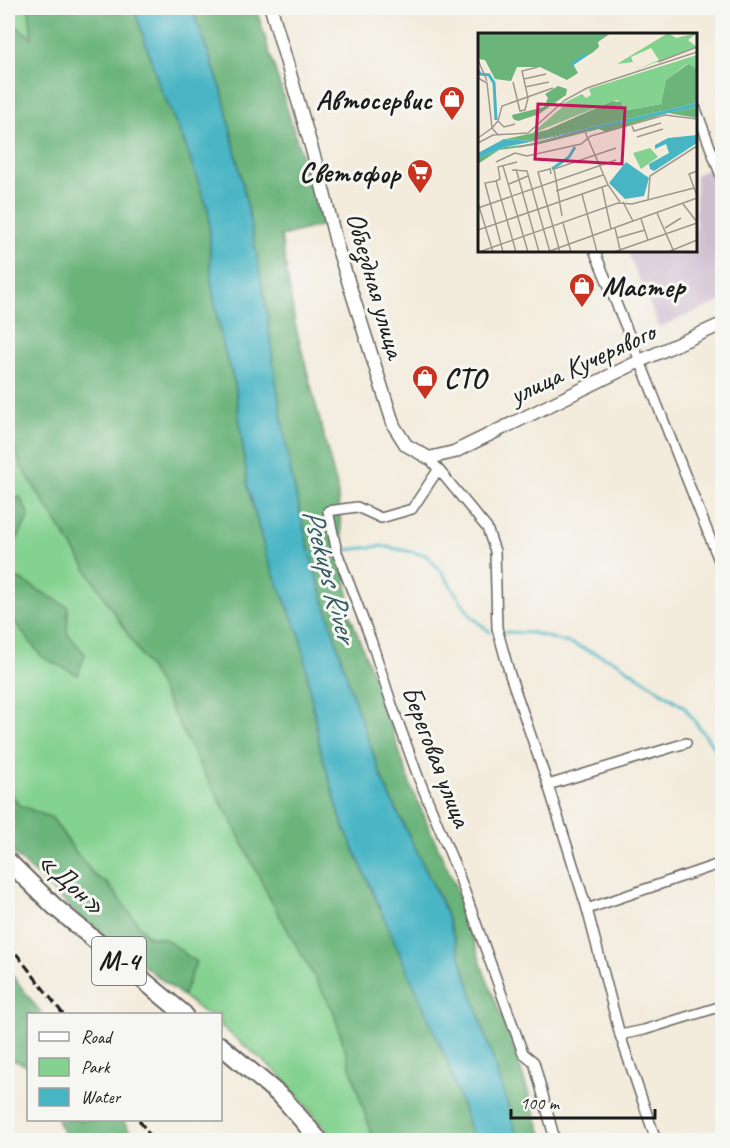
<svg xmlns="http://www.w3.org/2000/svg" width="730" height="1148" font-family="Caveat,sans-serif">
<rect width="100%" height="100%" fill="#f6f6f2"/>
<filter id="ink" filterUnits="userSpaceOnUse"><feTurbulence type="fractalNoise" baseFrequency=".0167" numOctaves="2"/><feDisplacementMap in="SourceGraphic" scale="12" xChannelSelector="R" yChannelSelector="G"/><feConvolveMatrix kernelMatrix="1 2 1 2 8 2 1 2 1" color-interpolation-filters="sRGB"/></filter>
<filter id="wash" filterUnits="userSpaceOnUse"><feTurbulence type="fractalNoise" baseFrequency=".008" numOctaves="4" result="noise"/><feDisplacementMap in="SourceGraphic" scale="24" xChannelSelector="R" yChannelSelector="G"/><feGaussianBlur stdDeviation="1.35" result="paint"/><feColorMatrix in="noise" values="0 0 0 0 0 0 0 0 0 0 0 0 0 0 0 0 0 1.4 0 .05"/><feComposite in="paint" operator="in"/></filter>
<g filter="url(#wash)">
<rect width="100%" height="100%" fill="#f3ebdb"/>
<!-- industrial -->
<path fill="#cfbdd0" d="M712,167L722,195V301L659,327L627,251L696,250V175Z"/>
<!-- green -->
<g fill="#84d290" stroke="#507756" stroke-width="1.5">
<path d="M8,8H29L32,38L8,20Z"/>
<path d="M8,432L21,466L155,677L200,766L229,816L293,939L333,1010L373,1140H335L279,1074L221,1026L220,1014H206L183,996L196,962L165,939L147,936L108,884L94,875L75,851L52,818L19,805L8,790Z"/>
</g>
<!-- forest -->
<g fill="#6bb47a" stroke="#44684b" stroke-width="1.5">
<path d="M29,8H134L159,84L185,144L209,213L211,281L222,343L235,384L248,487L267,558L301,638L320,748L342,822L445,1056L474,1140H373L333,1010L270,899L229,816L200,766L155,677L21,466L8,432V20L32,38Z"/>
<path d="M192,8H256L323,225L281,236L295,324L337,487L350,615L382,699L411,787L454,883L484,972L512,1043L544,1140H518L509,1109L445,910L384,784L353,697L310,554L291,474L273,363L267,312L248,209L222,91Z"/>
<path d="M20,497L29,515L18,538L8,547V502Z"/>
<path d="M8,576L21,580L68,607L67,633L85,654L78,675L42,657L13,620L8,615Z"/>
<path d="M8,790L19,805L52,818L75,851L94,875L108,884L147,936L165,939L196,962L183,996L81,918L8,848Z"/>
<path d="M8,970L42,1014H28V1066L8,1058Z"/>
<path d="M57,1120H123L135,1140H67Z"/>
</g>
<!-- water -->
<path fill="#48b5c5" stroke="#326870" stroke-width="1.5" d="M134,8H192L222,91L248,209L267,313L273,363L291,474L310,554L353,697L384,784L445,910L509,1109L518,1140H474L445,1056L342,822L320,748L301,638L267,558L248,487L235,384L222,343L211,281L209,213L185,144L159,84Z"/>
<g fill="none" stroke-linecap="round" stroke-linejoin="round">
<!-- stream -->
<g stroke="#48b5c5" stroke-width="3">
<path d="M308,554L382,546L426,555L441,571L471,616L490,632"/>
<path d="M505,632L533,633L572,644L617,662L684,707L722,758"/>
</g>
</g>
</g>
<g filter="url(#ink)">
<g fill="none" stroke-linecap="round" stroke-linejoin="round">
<defs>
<g id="minor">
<path d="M696,109L722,179"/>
<path d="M594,250L640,361L722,568"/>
<path d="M429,458L487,528L495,551L497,628L510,675L548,785L587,909L620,1035L656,1140"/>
<path d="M438,470L412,509L381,518L357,507L328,511L337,552L371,640L392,705L419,779L458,873L523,1053L534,1062L555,1140"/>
<path d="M548,785L686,743"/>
<path d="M587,909L722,863"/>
<path d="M620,1035L644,1030L722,1006"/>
</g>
<path id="tertiary" d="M271,8L320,177L337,246L394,426L406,445L429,458L454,452L640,361L722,324"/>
<g id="trunk">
<path d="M8,861L55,907L184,1014"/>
<path d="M220,1045L283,1098L319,1140"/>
</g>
</defs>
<!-- minor casing -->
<use href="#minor" stroke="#67645f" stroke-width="12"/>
<!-- tertiary casing -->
<use href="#tertiary" stroke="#67645f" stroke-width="15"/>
<!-- trunk casing -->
<use href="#trunk" stroke="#67645f" stroke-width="20"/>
<!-- minor -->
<use href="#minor" stroke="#fff" stroke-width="9"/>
<!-- tertiary -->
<use href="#tertiary" stroke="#fff" stroke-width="12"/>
<!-- trunk -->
<use href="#trunk" stroke="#fff" stroke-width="16"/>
<!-- rail -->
<g stroke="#1c1c1c" stroke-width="3" stroke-dasharray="9 4.5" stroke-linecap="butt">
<path d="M8,943L63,1014"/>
<path d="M139,1120L153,1140"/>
</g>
</g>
</g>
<!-- icons -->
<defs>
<symbol id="shop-pin" viewBox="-11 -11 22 30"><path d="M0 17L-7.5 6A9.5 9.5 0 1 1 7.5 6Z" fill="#c8321e" stroke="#f6f6f2"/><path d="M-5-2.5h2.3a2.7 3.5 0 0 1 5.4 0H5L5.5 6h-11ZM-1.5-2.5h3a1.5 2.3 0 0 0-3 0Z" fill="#fff"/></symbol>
<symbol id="supermarket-pin" viewBox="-11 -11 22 30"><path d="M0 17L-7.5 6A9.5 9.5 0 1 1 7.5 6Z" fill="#c8321e" stroke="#f6f6f2"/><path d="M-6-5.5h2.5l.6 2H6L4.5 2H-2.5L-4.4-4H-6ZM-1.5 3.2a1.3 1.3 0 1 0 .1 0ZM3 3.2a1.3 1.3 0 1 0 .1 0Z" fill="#fff"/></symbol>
</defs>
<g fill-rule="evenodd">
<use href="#shop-pin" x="437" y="84" width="30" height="40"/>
<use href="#supermarket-pin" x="405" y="157" width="30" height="40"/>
<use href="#shop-pin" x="567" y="271" width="30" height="40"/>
<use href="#shop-pin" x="410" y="363" width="30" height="40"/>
</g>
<g text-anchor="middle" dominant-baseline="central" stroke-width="6" stroke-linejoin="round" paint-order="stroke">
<!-- shield labels -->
<rect fill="#f6f6f2" stroke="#5d5d5c" stroke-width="1.5" x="92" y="937" width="54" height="48" rx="4.5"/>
<g font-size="27" font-weight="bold" fill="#1c1c1c">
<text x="119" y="961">М-4</text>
</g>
<!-- poi labels -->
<g font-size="28" font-weight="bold" fill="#1c1c1c" stroke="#f6f6f2" text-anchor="end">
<text x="432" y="99">Автосервис</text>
<text x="400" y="172">Светофор</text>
<text x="602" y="286" text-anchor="start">Мастер</text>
<text x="444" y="378" text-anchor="start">СТО</text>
</g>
<!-- street labels -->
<g font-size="28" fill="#1c1c1c" stroke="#f6f6f2">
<text transform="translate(376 285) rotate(74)">Объездная улица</text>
<text transform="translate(582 363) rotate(-25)">улица Кучерявого</text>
<text transform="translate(437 756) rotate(69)">Береговая улица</text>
<text transform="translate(72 883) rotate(42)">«Дон»</text>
</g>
<!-- water labels -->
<g font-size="30" font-style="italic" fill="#2e5960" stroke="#f6f6f2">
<text transform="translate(330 575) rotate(75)">Psekups River</text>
</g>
</g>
<!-- overview -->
<g transform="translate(478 33)">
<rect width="219" height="219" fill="#f3ebdb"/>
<path d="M190,0L198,5L219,0L210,7L219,14L157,37L181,27L173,15L153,24L155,29L139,31ZM219,22V36L209,31L188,47L183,71L144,78L140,67L134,68L53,101L89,70L84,71L104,61L108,65L113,62L111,56ZM172,115L180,124L163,136L155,120Z" fill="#84d290"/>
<path d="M0,0H133L120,9L121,14L114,20L95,31L100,40L89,47L62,34H39L33,48L17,46L7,27L0,26ZM210,31L219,36V70L54,108L28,106L69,97L134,68L143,69L145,78L183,71L188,47ZM80,53L89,56L88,62L61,81L40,88L35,86L34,82L66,74L70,65L67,61ZM219,74V85L190,80L128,99L121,96L58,112L21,117L0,131V125L27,114L53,111L104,97Z" fill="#6bb47a"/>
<path d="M219,70V74L27,114L0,125V120L26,106L54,108ZM219,102V110L176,138L172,136L171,131L191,120L188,111L177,116V112L190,105ZM148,129L171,145L166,163L147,166L131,150Z" fill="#48b5c5"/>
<path fill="none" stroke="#48b5c5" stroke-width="3" d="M93,32L109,21M0,37L2,41L11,42L16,50L18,87M74,136L91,124L97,114"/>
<path fill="none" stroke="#9d988f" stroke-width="1.5" d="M0,27L9,48M180,29L219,14M0,45L9,50L14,95L0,105M46,46L68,41M35,49L42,78L47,77L50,65L44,38L60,34M47,54L71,49M20,88L26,94L37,91M154,93L156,98L183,90M20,102L14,95L20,88L24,73L75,55M159,104L185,96M110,106L130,152L142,169M0,110L15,102L50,100L87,67L109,55L219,19M41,114L107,98L110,107M18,129L37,120L49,123L103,111L113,103L187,82L219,86M25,133L50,219M38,136L61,219M34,137L49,138L72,219M219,138L211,141L219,163M73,141L72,136L60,139L82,219M18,148L7,150L25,219M31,151L50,143M124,154L133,196M78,158L125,142M104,161L119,219M170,167L172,143L219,113M145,169L155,188M0,170L15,219M205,171L219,189M0,175L138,127M179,180L196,219M84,183L76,136L138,115M163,186L170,207M85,190L93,219M137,195L142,217M187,195L203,185M0,197L130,152M139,205L167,197M1,219L140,170L154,171L216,155M38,219L18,148L22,146L20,134L39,129M69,219L219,165M136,219L219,190M190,219L219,207"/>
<path fill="#c2185b" fill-opacity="0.15" stroke="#c2185b" stroke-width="3" d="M60,71L147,75L144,131L57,126Z"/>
<rect width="219" height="219" fill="none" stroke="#1c1c1c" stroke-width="3"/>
</g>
<!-- margin -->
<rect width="730" height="1148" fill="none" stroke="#f6f6f2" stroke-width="30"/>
<!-- legend -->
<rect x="27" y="1013" width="195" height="108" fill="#f6f6f2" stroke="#9f9f9c" stroke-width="1.5"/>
<rect x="39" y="1032" width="30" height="9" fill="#ffffff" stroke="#9f9f9c" stroke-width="1.5"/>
<text x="81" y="1043" font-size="18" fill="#1c1c1c">Road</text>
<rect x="39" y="1058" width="30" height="18" fill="#84d290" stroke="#9f9f9c" stroke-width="1.5"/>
<text x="81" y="1073" font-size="18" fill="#1c1c1c">Park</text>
<rect x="39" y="1088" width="30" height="18" fill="#48b5c5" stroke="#9f9f9c" stroke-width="1.5"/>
<text x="81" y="1103" font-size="18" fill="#1c1c1c">Water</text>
<!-- scale -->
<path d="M511 1109v9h144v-9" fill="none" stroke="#1c1c1c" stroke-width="3"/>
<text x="520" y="1109" font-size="18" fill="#1c1c1c" stroke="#f6f6f2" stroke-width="4.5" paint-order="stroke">100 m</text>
</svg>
